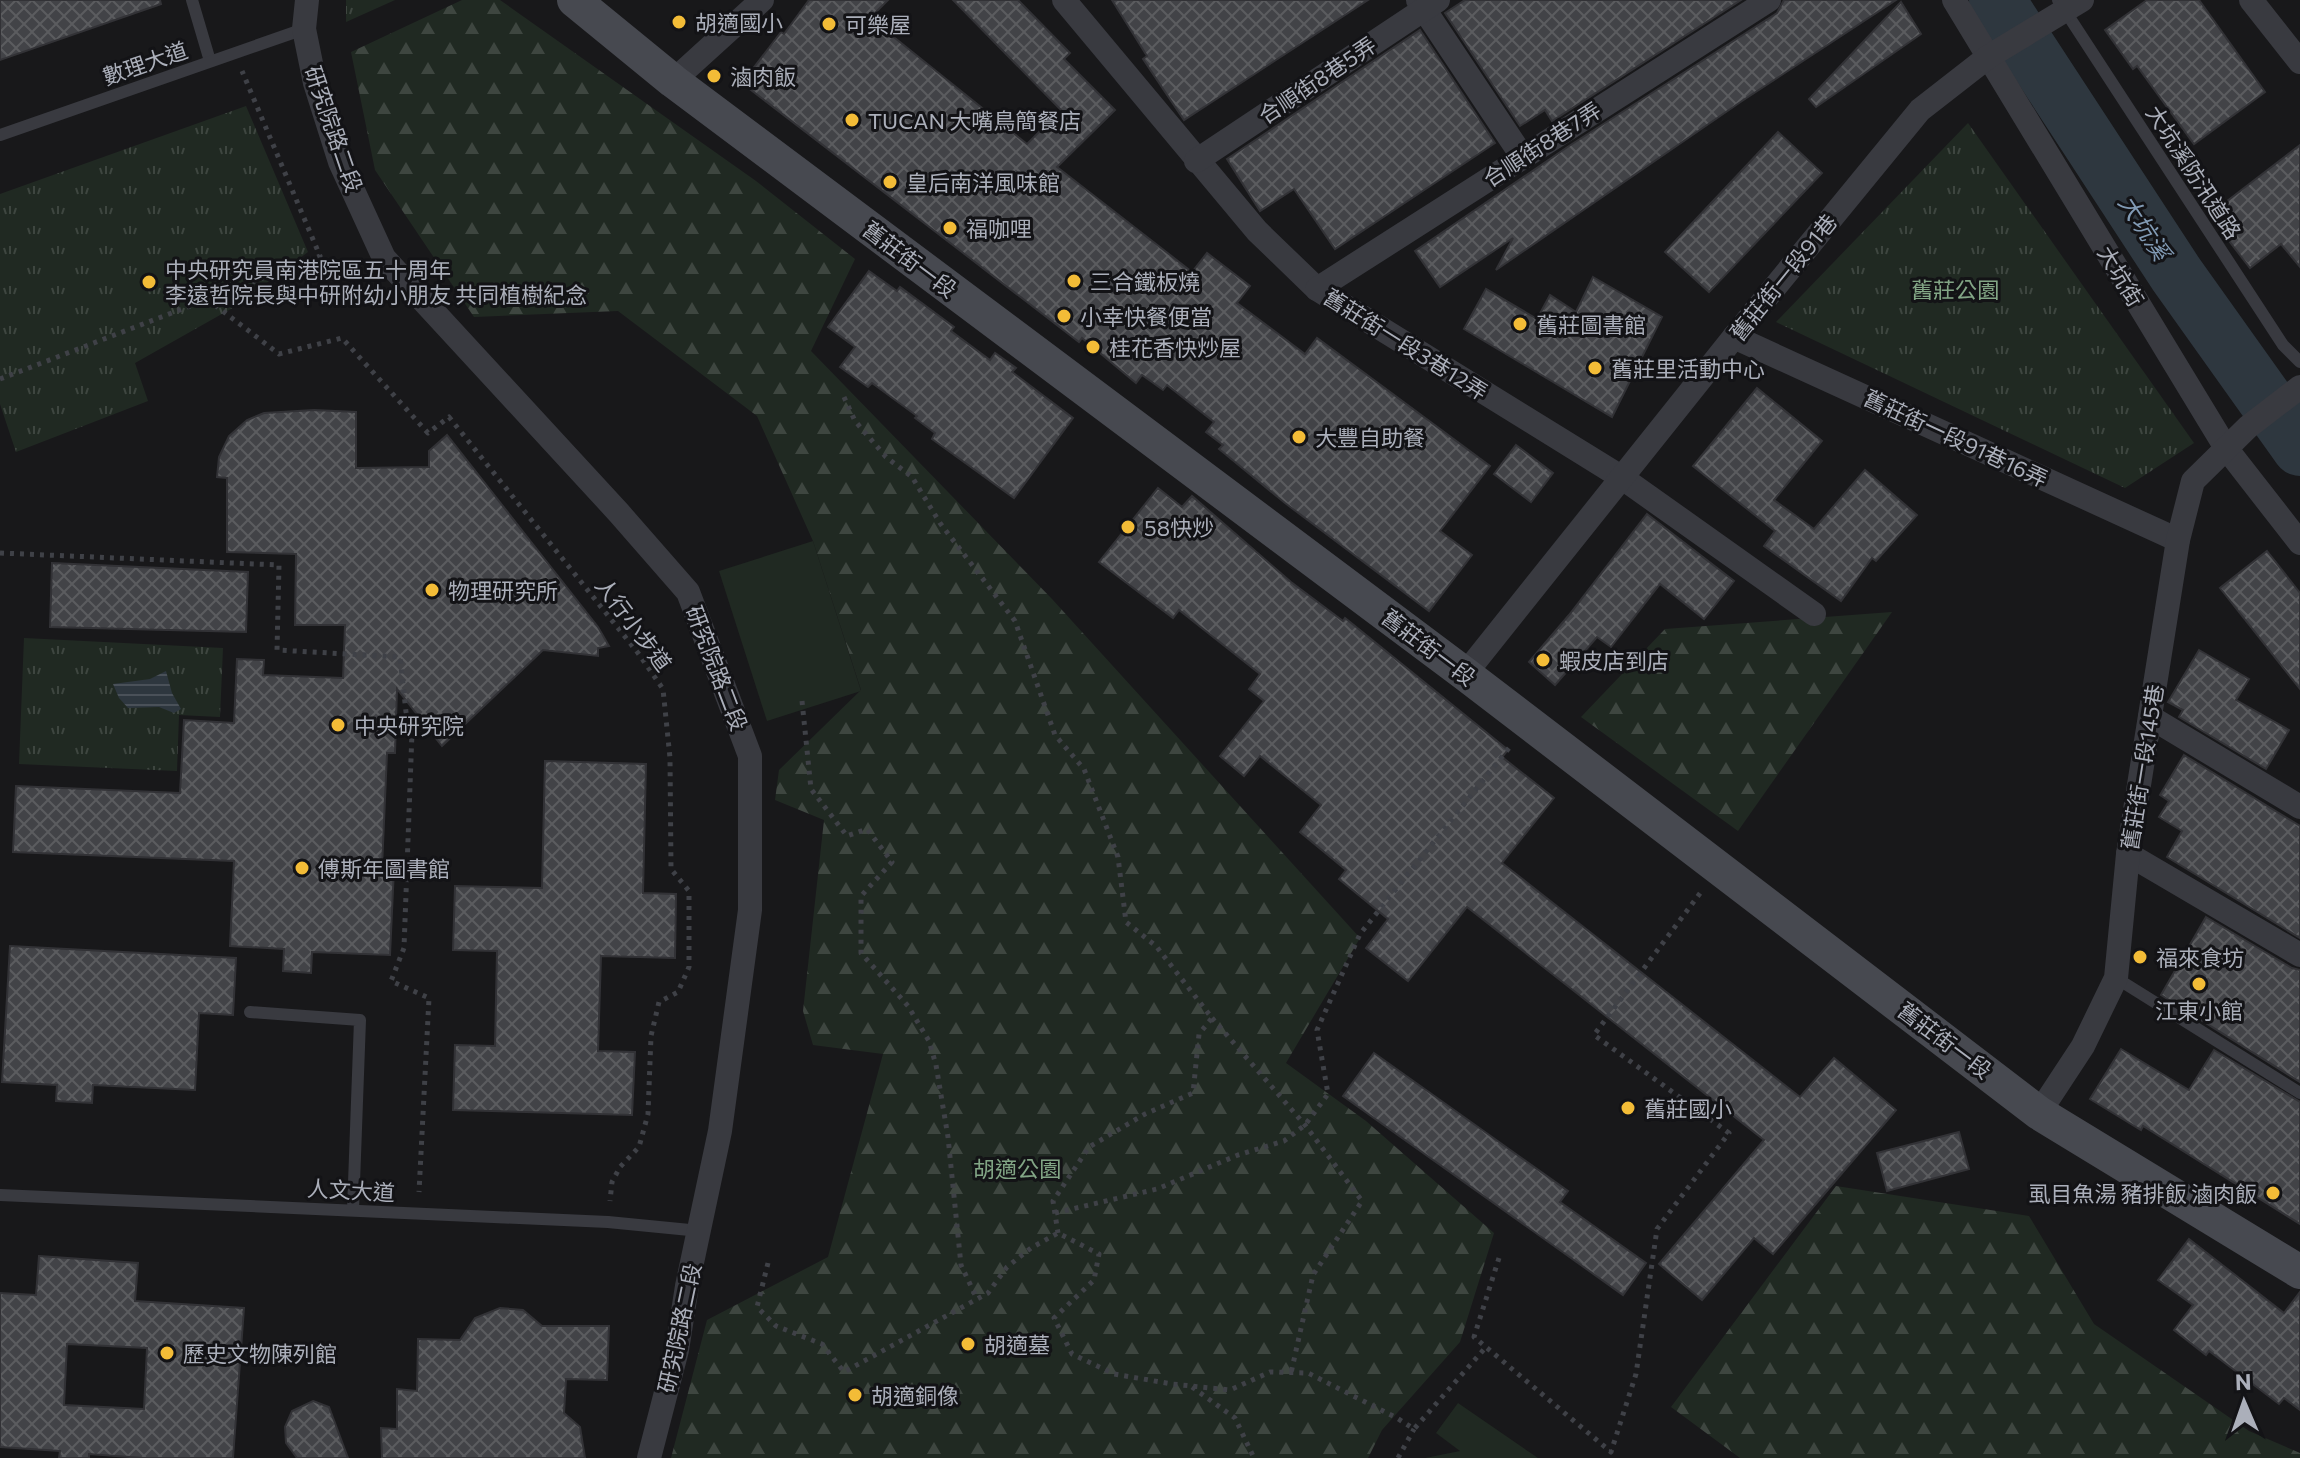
<svg xmlns="http://www.w3.org/2000/svg" width="2300" height="1458" font-family="Commissioner,'Noto Sans TC',sans-serif">
<defs>
<pattern id="grass-tufts" width="24" height="20" patternUnits="userSpaceOnUse" patternTransform="scale(2)"><rect width="24" height="20" fill="#202922"/><path d="M3 7l-1-3M5 7V3M7 7l1-3M15 17l-1-3M17 17v-4M19 17l1-3" fill="none" stroke="#3e4640"/></pattern>
<pattern id="forest-firs" width="22" height="20" patternUnits="userSpaceOnUse" patternTransform="scale(2)"><rect width="22" height="20" fill="#202922"/><path d="M5 1l3.5 6h-7zM16 11l3.5 6h-7z" fill="#3e4640"/></pattern>
<pattern id="water-rules" width="6" height="5" patternUnits="userSpaceOnUse" patternTransform="scale(2)"><rect width="6" height="5" fill="#2e373f"/><path d="M0 2.5h6" fill="none" stroke="#4a5159"/></pattern>
<pattern id="building-cross-hatch" width="8" height="8" patternUnits="userSpaceOnUse" patternTransform="scale(2)"><rect width="8" height="8" fill="#424347"/><path d="M0 0l8 8M0 8l8-8" fill="none" stroke="#5b5c5f"/></pattern>
</defs>
<rect width="100%" height="100%" fill="#18181a"/>
<!-- grass -->
<g fill="url(#grass-tufts)">
<path d="M346,0H395L346,22Z"/>
<path d="M246,106L308,252L236,306L135,363L148,401L16,452L0,404V194Z"/>
<path d="M1968,123L2194,443L2125,488L1776,322Z"/>
<path d="M24,638L223,648L220,717L179,715L177,771L19,764Z"/>
</g>
<!-- forest -->
<g fill="url(#forest-firs)">
<path d="M462,0H500L756,181L855,259L811,351L1052,599L1360,938L1286,1063L1366,1121L1494,1233L1460,1342L1382,1430L1368,1458H671L707,1320L828,1257L883,1054L813,1045L803,1011L824,820L775,800L779,770L861,690L813,541L757,416L618,311L474,317L375,170L351,52Z"/>
<path d="M1892,612L1738,831L1581,717L1665,629Z"/>
<path d="M1836,1186L2029,1216L2094,1324L2249,1431L2300,1453V1458H1740L1671,1407Z"/>
</g>
<!-- pitch -->
<g fill="#202922">
<path d="M813,541L861,691L767,721L719,571Z"/>
<path d="M1458,1403L1538,1458H1425L1460,1451L1436,1433Z"/>
</g>
<!-- water -->
<path fill="url(#water-rules)" d="M166,671L172,693L181,709L174,713L159,707L128,708L119,698L113,684L150,679Z"/>
<g fill="none" stroke-linecap="round" stroke-linejoin="round">
<!-- river -->
<path stroke="#2e373f" stroke-width="56" d="M1997,0L2176,274L2300,448"/>
</g>
<!-- building -->
<g fill="url(#building-cross-hatch)" stroke="#323236" stroke-width="2" fill-rule="evenodd">
<path d="M0,0H160L161,4L0,60Z"/>
<path d="M809,0H888L870,18L1027,144L1061,110L953,0H1018L1070,53L1064,59L1115,110L1057,167L1192,272L1207,253L1250,286L1237,303L1305,354L1317,338L1490,466L1440,531L1472,555L1429,611L1285,503L1219,449L1223,445L1206,432L1214,422L1167,385L1163,390L1142,375L1136,383L1082,338L1079,342L742,83L781,32L784,34Z"/>
<path d="M1112,0H1368L1184,120L1143,59L1147,56Z"/>
<path d="M1465,0H1741L1552,121L1545,110L1520,126L1445,13Z"/>
<path d="M1784,0H1896L1742,101L1496,270L1513,238L1440,287L1415,251L1569,146L1777,13Z"/>
<path d="M2147,0H2199L2265,92L2194,144L2137,66L2133,69L2105,30Z"/>
<path d="M1901,2L1921,34L1816,107L1809,99Z"/>
<path d="M1420,30L1495,143L1335,249L1294,189L1260,211L1227,159Z"/>
<path d="M1778,132L1822,173L1709,292L1665,252Z"/>
<path d="M2300,145V267L2281,244L2250,268L2209,215Z"/>
<path d="M869,271L897,291L900,287L954,327L951,331L990,360L995,353L1016,368L1012,372L1073,418L1014,498L932,439L935,433L915,418L917,416L872,383L868,387L840,367L855,347L828,327Z"/>
<path d="M1593,277L1662,317L1612,417L1464,329L1486,289L1537,319L1550,295L1576,312Z"/>
<path d="M1757,388L1822,441L1774,500L1814,529L1865,470L1917,515L1876,561L1872,558L1841,601L1764,546L1775,531L1693,466Z"/>
<path d="M314,410L356,412V468L429,467V451L447,435L598,627L609,646L598,648V656L543,650L442,746L397,689L395,753H387L382,868H394L390,955L312,952L311,973L283,971L284,949L230,946L234,861L13,852L16,786L180,793L184,720L234,723L237,659L264,660L263,675L343,678L345,625H295L296,554L227,552V478L217,477L219,457L229,436L247,420L264,413Z"/>
<path d="M1516,445L1553,473L1531,502L1494,474Z"/>
<path d="M1158,488L1182,507L1192,496L1291,582L1343,621L1345,618L1508,750L1502,757L1554,798L1502,863L1800,1097L1834,1058L1896,1110L1773,1254L1754,1238L1702,1300L1659,1264L1764,1140L1467,907L1408,981L1366,948L1388,919L1339,879L1346,870L1300,832L1321,805L1260,756L1244,776L1220,756L1264,701L1249,689L1260,674L1179,610L1173,618L1099,562Z"/>
<path d="M1647,514L1734,581L1704,619L1660,584L1611,647L1597,637L1555,685L1529,662L1569,615Z"/>
<path d="M2267,551L2300,593V689L2220,588Z"/>
<path d="M52,563L248,572L246,632L50,627Z"/>
<path d="M2199,650L2249,679L2236,700L2289,730L2266,769L2179,717L2183,710L2168,702Z"/>
<path d="M2184,755L2300,826V938L2167,857L2182,831L2159,817L2169,801L2160,795Z"/>
<path d="M545,761L646,764L643,893L676,894L675,958L601,956L598,1051L635,1052L632,1115L453,1110L455,1045L495,1046L497,951L453,950L455,886L542,888Z"/>
<path d="M2206,917L2292,968L2300,970V1082L2161,995Z"/>
<path d="M10,946L236,958L233,1015L199,1013L195,1090L93,1085L92,1103L56,1101L57,1085L2,1082Z"/>
<path d="M2121,1049L2189,1090L2214,1050L2300,1102V1224L2143,1126L2141,1130L2090,1099Z"/>
<path d="M1374,1053L1568,1191L1560,1202L1646,1263L1623,1295L1343,1096Z"/>
<path d="M1959,1132L1969,1169L1887,1191L1877,1153Z"/>
<path d="M2189,1239L2284,1313L2300,1292V1410L2284,1398L2279,1404L2209,1351L2206,1355L2174,1330L2193,1305L2158,1280Z"/>
<path d="M39,1256L138,1263L135,1301L244,1308L233,1458H143L89,1454V1458H59L60,1451L0,1447V1293L36,1295ZM67,1344L147,1348L144,1409L64,1405Z"/>
<path d="M500,1308L523,1310L542,1326H609L607,1380L566,1379L564,1413L580,1427L585,1458H382L381,1428L397,1429V1389L417,1391L418,1339L460,1340L475,1318Z"/>
<path d="M313,1401L329,1407L348,1458H297L286,1443L285,1427L292,1411Z"/>
</g>
<g fill="none" stroke-linecap="round" stroke-linejoin="round">
<!-- path -->
<g stroke="#3f4147" stroke-width="5" stroke-dasharray="4 6" stroke-linecap="butt">
<path d="M207,299L279,354L342,338L428,433L449,417L638,653L663,689L670,758L671,869L689,891V967L678,992L659,1002L651,1036L648,1114L639,1147L620,1167L612,1182L610,1201"/>
<path d="M0,379L320,256L242,71"/>
<path d="M844,397L855,421L886,457L912,477L940,523L1015,621L1055,735L1084,769L1118,857L1126,922L1156,946L1212,1018L1199,1034L1193,1093L1145,1114L1089,1147L1053,1201L1058,1233"/>
<path d="M0,553L279,565L277,650L400,657L406,712L412,732L404,948L391,981L429,998L419,1192"/>
<path d="M802,701L811,789L847,836L867,829L892,862L861,896V953L908,1006L929,1041L936,1065L948,1137L961,1265L977,1299"/>
<path d="M1212,1018L1305,1125L1362,1201L1313,1275L1291,1373"/>
<path d="M1055,1213L1157,1189L1238,1155L1284,1141L1305,1125L1328,1094L1317,1030L1360,934L1509,748"/>
<path d="M1499,1258L1474,1337L1611,1452L1636,1374L1657,1229L1729,1133L1594,1035L1701,892"/>
<path d="M768,1263L757,1307L776,1326L822,1344L844,1372L988,1293L1007,1267L1031,1248L1058,1233L1099,1254L1094,1280L1054,1318L1072,1354L1114,1374L1172,1384L1230,1390L1270,1372L1308,1373L1397,1418L1414,1429L1486,1347"/>
<path d="M1192,1387L1235,1418L1254,1458"/>
<path d="M1398,1458L1414,1429"/>
</g>
<!-- service -->
<g stroke="#393a40" stroke-width="12">
<path d="M192,0L210,61"/>
<path d="M2058,0L2283,345L2300,362"/>
<path d="M0,135L304,29"/>
<path d="M2116,978L2300,1093"/>
<path d="M250,1012L360,1020L353,1210"/>
<path d="M0,1195L608,1222L700,1231"/>
</g>
<!-- minor -->
<g stroke="#393a40" stroke-width="24">
<path d="M307,0L304,29L315,83L340,162L384,258L619,513L688,592L750,756V910L720,1131L687,1286L677,1350L649,1458"/>
<path d="M1064,0L1257,231L1317,289L1621,477L1814,614"/>
<path d="M1418,0L1522,156"/>
<path d="M1954,0L2226,448L2300,543"/>
<path d="M2251,0L2300,62"/>
<path d="M673,81L762,0"/>
<path d="M1196,161L1438,0"/>
<path d="M1317,289L1769,0"/>
<path d="M1734,337L2178,540"/>
<path d="M1465,674L1734,337L1920,110L1988,57L2082,0"/>
<path d="M2150,717L2300,807"/>
<path d="M2128,854L2300,955"/>
<path d="M2039,1113L2083,1046L2116,978L2128,854L2178,540L2193,481L2248,427L2300,387"/>
</g>
<!-- secondary -->
<path stroke="#474950" stroke-width="34" d="M574,0L673,81L1465,674L2039,1113L2300,1272"/>
</g>
<!-- markers -->
<g fill="#f3bc37" stroke="#131316" stroke-width="3">
<circle cx="679" cy="22" r="8"/>
<circle cx="829" cy="24" r="8"/>
<circle cx="714" cy="76" r="8"/>
<circle cx="852" cy="120" r="8"/>
<circle cx="890" cy="182" r="8"/>
<circle cx="950" cy="228" r="8"/>
<circle cx="1074" cy="281" r="8"/>
<circle cx="149" cy="282" r="8"/>
<circle cx="1064" cy="316" r="8"/>
<circle cx="1520" cy="324" r="8"/>
<circle cx="1093" cy="347" r="8"/>
<circle cx="1595" cy="368" r="8"/>
<circle cx="1299" cy="437" r="8"/>
<circle cx="1128" cy="527" r="8"/>
<circle cx="432" cy="590" r="8"/>
<circle cx="1543" cy="660" r="8"/>
<circle cx="338" cy="725" r="8"/>
<circle cx="302" cy="868" r="8"/>
<circle cx="2140" cy="957" r="8"/>
<circle cx="2199" cy="984" r="8"/>
<circle cx="1628" cy="1108" r="8"/>
<circle cx="2273" cy="1193" r="8"/>
<circle cx="968" cy="1344" r="8"/>
<circle cx="167" cy="1353" r="8"/>
<circle cx="855" cy="1395" r="8"/>
</g>
<g text-anchor="middle" dominant-baseline="central" stroke-width="6" stroke-linejoin="round" paint-order="stroke">
<!-- poi labels -->
<g font-size="22" fill="#abafba" stroke="#131316" text-anchor="start">
<text x="695" y="22">胡適國小</text>
<text x="845" y="24">可樂屋</text>
<text x="730" y="76">滷肉飯</text>
<text x="868" y="120">TUCAN 大嘴鳥簡餐店</text>
<text x="906" y="182">皇后南洋風味館</text>
<text x="966" y="228">福咖哩</text>
<text x="165" y="269">中央研究員南港院區五十周年<tspan x="165" dy="25">李遠哲院長與中研附幼小朋友 共同植樹紀念</tspan></text>
<text x="1090" y="281">三合鐵板燒</text>
<text x="1080" y="316">小幸快餐便當</text>
<text x="1536" y="324">舊莊圖書館</text>
<text x="1109" y="347">桂花香快炒屋</text>
<text x="1611" y="368">舊莊里活動中心</text>
<text x="1315" y="437">大豐自助餐</text>
<text x="1144" y="527">58快炒</text>
<text x="448" y="590">物理研究所</text>
<text x="1559" y="660">蝦皮店到店</text>
<text x="354" y="725">中央研究院</text>
<text x="318" y="868">傅斯年圖書館</text>
<text x="2156" y="957">福來食坊</text>
<text x="2199" y="1010" text-anchor="middle">江東小館</text>
<text x="1644" y="1108">舊莊國小</text>
<text x="2257" y="1193" text-anchor="end">虱目魚湯 豬排飯 滷肉飯</text>
<text x="984" y="1344">胡適墓</text>
<text x="183" y="1353">歷史文物陳列館</text>
<text x="871" y="1395">胡適銅像</text>
</g>
<!-- street labels -->
<g font-size="22" fill="#abafba" stroke="#131316">
<text transform="translate(145 63) rotate(-19)">數理大道</text>
<text transform="translate(1317 80) rotate(-34)">合順街8巷5弄</text>
<text transform="translate(334 129) rotate(71)">研究院路二段</text>
<text transform="translate(1542 144) rotate(-33)">合順街8巷7弄</text>
<text transform="translate(2194 172) rotate(57)">大坑溪防汛道路</text>
<text transform="translate(910 259) rotate(37)">舊莊街一段</text>
<text transform="translate(2121 276) rotate(59)">大坑街</text>
<text transform="translate(1783 277) rotate(-51)">舊莊街一段91巷</text>
<text transform="translate(1406 344) rotate(32)">舊莊街一段3巷12弄</text>
<text transform="translate(1956 438) rotate(25)">舊莊街一段91巷16弄</text>
<text transform="translate(634 624) rotate(53)">人行小步道</text>
<text transform="translate(1429 647) rotate(37)">舊莊街一段</text>
<text transform="translate(717 668) rotate(69)">研究院路二段</text>
<text transform="translate(2142 767) rotate(-81)">舊莊街一段145巷</text>
<text transform="translate(1945 1040) rotate(37)">舊莊街一段</text>
<text transform="translate(351 1190) rotate(3)">人文大道</text>
<text transform="translate(679 1328) rotate(-78)">研究院路二段</text>
</g>
<!-- park labels -->
<g font-size="22" fill="#82a585" stroke="#131316">
<text x="1955" y="289">舊莊公園</text>
<text x="1017" y="1168">胡適公園</text>
</g>
<!-- water labels -->
<g font-size="24" font-style="italic" fill="#829bb5" stroke="#131316">
<text transform="translate(2145 227) rotate(57)">大坑溪</text>
</g>
</g>
<!-- north arrow -->
<g transform="translate(2244 1402) rotate(358)" stroke="#131316" stroke-width="6" paint-order="stroke">
<path d="M0-6L14 30L0 20L-14 30Z" fill="#abafba"/>
<text y="-12" font-size="22" font-weight="bold" text-anchor="middle" fill="#abafba">N</text>
</g>
</svg>
